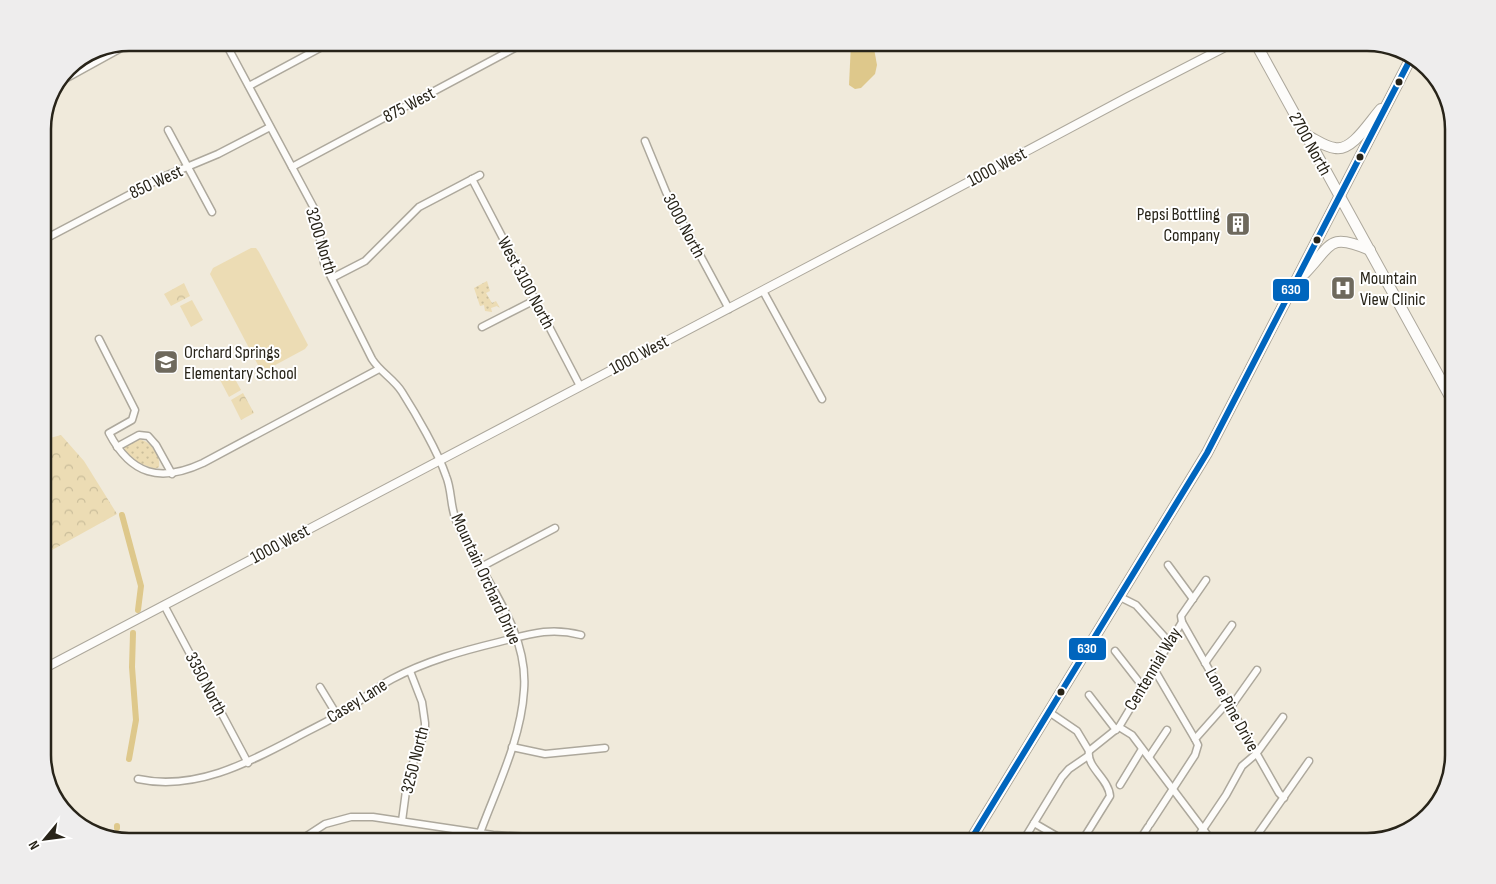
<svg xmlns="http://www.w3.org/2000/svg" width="1496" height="884" font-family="'Sofia Sans Condensed',sans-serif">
<defs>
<pattern id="grass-dots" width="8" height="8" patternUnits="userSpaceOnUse" patternTransform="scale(1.25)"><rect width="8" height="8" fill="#ecdcb4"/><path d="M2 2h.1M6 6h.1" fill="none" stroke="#cabd9a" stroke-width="1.8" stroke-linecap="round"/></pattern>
<pattern id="park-crowns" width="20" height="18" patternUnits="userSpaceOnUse" patternTransform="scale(1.25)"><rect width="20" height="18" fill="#ecdcb4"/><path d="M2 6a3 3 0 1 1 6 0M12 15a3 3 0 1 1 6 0" fill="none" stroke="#cabd9a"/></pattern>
</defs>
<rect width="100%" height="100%" fill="#f0eadb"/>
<!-- grass -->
<g fill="url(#grass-dots)">
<path d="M487,281L490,291L486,293L492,303L496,301L500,308L497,306L491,308L492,312L485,311L484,305L480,306L474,288Z"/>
<path d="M137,440C149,438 161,456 159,467L155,469L139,463L125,452V446Z"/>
</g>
<!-- park -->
<g fill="url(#park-crowns)">
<path d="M184,283L190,296L171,306L164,294Z"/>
<path d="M243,393L254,413L241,420L231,400Z"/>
<path d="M61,435L84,461L117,514L43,555V440Z"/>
</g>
<!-- pitch -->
<g fill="#ecdcb4">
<path d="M251,248H256L259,252L308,345L305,349L266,370L261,369L258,365L210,274L213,268Z"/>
<path d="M192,300L203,320L191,327L180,306Z"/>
<path d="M230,370L241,390L229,397L218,376Z"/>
</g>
<!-- water -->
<path fill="#dec88b" d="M851,43H873L877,65L875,74L861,88L855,89L849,85Z"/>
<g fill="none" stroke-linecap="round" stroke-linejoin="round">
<!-- canal -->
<g stroke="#dec88b" stroke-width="6">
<path d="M122,515L141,586L138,610"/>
<path d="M129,759L136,720L132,667L133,633"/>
<path d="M117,828V826"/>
<path d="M114,837L115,835"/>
</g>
<defs>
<g id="minor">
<path d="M225,42L315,210L324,263L372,359C380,372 394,379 402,392C416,414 438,452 446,476C452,490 450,506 456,520C479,575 529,627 524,690C521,742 494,793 477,841"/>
<path d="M63,80L132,42"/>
<path d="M249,86L331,42"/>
<path d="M168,130L212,212"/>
<path d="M645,141L666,192L729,309"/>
<path d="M292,167L526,42"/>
<path d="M472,179L580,386"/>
<path d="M43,240L163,177L218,154L270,127"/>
<path d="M332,278L365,261L419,207L480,175"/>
<path d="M763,291L822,399"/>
<path d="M482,327L535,300"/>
<path d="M99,339L135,410L132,420L109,433C131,475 160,483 203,463L379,369"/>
<path d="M117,447L139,435L148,436L156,445L172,474"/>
<path d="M1168,565L1193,599"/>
<path d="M481,567L555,528"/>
<path d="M1120,597L1136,605L1170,643"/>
<path d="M164,605L248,763"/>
<path d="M1182,622L1279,793L1284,798"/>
<path d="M1115,651L1143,687"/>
<path d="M1205,663L1232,625"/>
<path d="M1154,669L1195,739"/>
<path d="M320,687L337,715"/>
<path d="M1089,695L1116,730"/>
<path d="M1230,708L1257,670"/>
<path d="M1049,712L1077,731L1089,751C1086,767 1109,779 1110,796L1082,841"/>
<path d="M1119,727L1132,735L1212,841"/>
<path d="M512,747L545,754L605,748"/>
<path d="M1089,751L1119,727L1182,622L1181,616L1206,580"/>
<path d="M1149,757L1167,730"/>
<path d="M138,779C194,791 246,764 295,738C313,728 332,720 348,709C363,699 377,687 392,679C426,661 462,651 499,642C530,634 550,627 581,635"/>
<path d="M1120,785L1142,749"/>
<path d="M402,821L408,776L425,732V723L422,702L410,671"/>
<path d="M1034,823L1065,841"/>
<path d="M1150,824L1195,755L1198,745L1195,739L1227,703"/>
<path d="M299,841L325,824L351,817H373L493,835L608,841"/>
<path d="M1023,841L1062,777L1069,769L1088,756"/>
<path d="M1139,841L1148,827"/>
<path d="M1195,841L1226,795L1242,766L1256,754L1283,717"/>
<path d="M1253,841L1309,761"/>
</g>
<path id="tertiary" d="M43,669L931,202L1128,97L1235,42"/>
<g id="primary">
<path d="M1255,42L1453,402"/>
<path d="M1306,135C1315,139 1325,147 1335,148C1352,152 1370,121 1381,109"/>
<path d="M1305,273C1332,245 1328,232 1370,250"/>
<path d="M970,841L1207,453L1412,56"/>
</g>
</defs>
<!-- minor casing -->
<use href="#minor" stroke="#ada89c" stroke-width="9"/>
<!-- tertiary casing -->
<use href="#tertiary" stroke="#ada89c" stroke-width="10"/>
<!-- primary casing -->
<use href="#primary" stroke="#ada89c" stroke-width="12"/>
<!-- minor -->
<use href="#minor" stroke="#fdfcfa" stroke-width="6"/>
<!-- tertiary -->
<use href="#tertiary" stroke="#fdfcfa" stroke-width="8"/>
<!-- primary -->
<use href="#primary" stroke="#fdfcfa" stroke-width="10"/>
<defs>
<path id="bus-1" d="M970,841L1207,453L1412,56"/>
</defs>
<!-- bus-1 casing -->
<use href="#bus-1" stroke="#fff" stroke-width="10"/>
<!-- bus-1 -->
<use href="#bus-1" stroke="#0065bd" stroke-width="6"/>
</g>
<!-- icons -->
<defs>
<symbol id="building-square" viewBox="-11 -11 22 22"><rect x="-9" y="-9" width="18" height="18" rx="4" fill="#6e695d" stroke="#fff"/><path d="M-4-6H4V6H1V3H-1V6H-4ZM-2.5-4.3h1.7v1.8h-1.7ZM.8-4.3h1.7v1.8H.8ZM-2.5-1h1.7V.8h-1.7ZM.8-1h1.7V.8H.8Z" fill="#fff"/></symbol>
<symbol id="hospital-square" viewBox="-11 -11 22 22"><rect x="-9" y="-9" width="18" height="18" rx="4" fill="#6e695d" stroke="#fff"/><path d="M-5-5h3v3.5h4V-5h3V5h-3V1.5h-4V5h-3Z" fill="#fff"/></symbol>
<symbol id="school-square" viewBox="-11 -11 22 22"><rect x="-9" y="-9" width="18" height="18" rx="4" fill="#6e695d" stroke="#fff"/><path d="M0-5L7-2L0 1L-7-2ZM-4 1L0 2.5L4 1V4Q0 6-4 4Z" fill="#fff"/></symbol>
</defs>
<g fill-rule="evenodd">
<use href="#building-square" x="1224" y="210" width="28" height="28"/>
<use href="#hospital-square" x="1329" y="274" width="28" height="28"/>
<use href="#school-square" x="152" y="348" width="28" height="28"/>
</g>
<!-- markers -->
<g fill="#282419" stroke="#fff" stroke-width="2">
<circle cx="1399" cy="82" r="4.5"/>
<circle cx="1360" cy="157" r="4.5"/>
<circle cx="1317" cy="240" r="4.5"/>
<circle cx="1061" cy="692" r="4.5"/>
</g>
<g text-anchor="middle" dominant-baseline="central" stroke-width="4" stroke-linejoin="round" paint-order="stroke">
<!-- street labels -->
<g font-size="18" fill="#282419" stroke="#fff">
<text transform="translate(409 105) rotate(-28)">875 West</text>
<text transform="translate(1310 144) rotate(61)">2700 North</text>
<text transform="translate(997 167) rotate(-28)">1000 West</text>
<text transform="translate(156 182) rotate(-25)">850 West</text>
<text transform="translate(684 226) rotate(62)">3000 North</text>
<text transform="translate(321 241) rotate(73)">3200 North</text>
<text transform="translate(526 283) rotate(62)">West 3100 North</text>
<text transform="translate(639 355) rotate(-28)">1000 West</text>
<text transform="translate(280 544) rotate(-28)">1000 West</text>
<text transform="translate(486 579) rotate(65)">Mountain Orchard Drive</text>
<text transform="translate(1153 669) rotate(-59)">Centennial Way</text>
<text transform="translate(206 684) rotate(62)">3350 North</text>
<text transform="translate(357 701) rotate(-32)">Casey Lane</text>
<text transform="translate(1232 710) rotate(61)">Lone Pine Drive</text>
<text transform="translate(415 760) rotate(-76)">3250 North</text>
</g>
<!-- poi labels -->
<g font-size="18" fill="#282419" stroke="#fff" text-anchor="start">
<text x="1220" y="214" text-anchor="end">Pepsi Bottling<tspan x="1220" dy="21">Company</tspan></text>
<text x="1360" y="278">Mountain<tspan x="1360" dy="21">View Clinic</tspan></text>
<text x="184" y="352">Orchard Springs<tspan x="184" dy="21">Elementary School</tspan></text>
</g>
</g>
<!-- crop -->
<path d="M0 0H1496V884H0ZM129 51H1367A78 78 0 0 1 1445 129V755A78 78 0 0 1 1367 833H129A78 78 0 0 1 51 755V129A78 78 0 0 1 129 51Z" fill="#eeeded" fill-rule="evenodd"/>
<path fill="none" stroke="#282419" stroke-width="2.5" d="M129 51H1367A78 78 0 0 1 1445 129V755A78 78 0 0 1 1367 833H129A78 78 0 0 1 51 755V129A78 78 0 0 1 129 51Z"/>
<g stroke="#fff" stroke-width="2">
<rect x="1272" y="278" width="38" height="24" rx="5" fill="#0065bd"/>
<rect x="1068" y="637" width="39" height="24" rx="5" fill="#0065bd"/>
</g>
<g font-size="14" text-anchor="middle" font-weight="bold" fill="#fff">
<text x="1291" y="294">630</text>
<text x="1087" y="653">630</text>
</g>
<!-- north arrow -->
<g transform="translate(45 839) rotate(241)" stroke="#ffffff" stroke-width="4" paint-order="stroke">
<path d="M0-4L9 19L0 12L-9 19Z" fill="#282419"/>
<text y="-8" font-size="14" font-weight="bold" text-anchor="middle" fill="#282419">N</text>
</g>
</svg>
